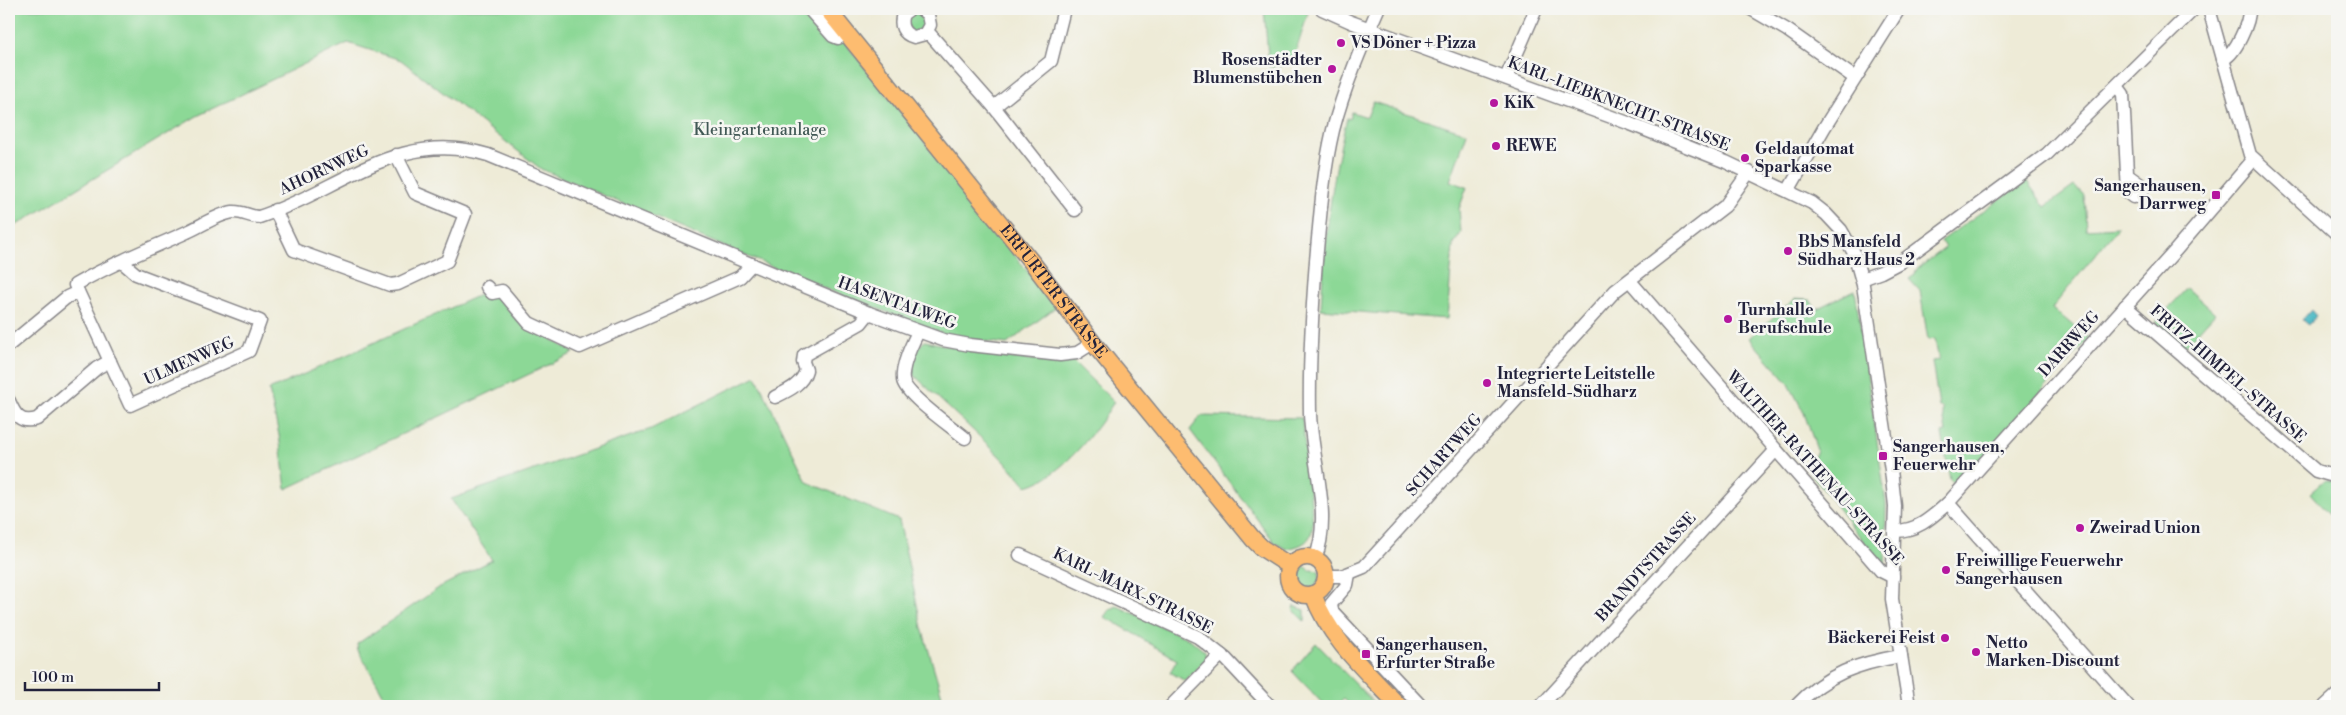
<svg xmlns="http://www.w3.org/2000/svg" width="2346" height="715" font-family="'Libre Bodoni',serif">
<rect width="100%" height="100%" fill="#f6f6f2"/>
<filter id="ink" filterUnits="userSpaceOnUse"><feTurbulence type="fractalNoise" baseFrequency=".02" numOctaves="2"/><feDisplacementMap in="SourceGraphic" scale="10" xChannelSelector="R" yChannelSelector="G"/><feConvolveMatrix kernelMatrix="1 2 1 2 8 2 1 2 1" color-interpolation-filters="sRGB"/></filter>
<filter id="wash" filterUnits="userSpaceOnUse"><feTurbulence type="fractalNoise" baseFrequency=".0096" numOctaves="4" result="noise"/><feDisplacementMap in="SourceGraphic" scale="20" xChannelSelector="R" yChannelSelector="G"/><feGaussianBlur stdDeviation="1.12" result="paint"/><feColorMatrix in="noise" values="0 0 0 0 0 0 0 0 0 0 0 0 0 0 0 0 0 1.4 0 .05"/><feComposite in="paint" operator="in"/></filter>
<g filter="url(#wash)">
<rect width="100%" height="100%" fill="#eeebd7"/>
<!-- green -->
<g fill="#8cd896" stroke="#577d68">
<path d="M9,9H818L1056,307L1007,344L953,337L815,285L541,169L401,60L348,43L197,116L15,226L9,234Z"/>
<path d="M1264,9H1303L1308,13L1292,64L1269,68Z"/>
<path d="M914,13L924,17L925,28L912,34L905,19Z"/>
<path d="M1373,102L1467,133L1450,181L1467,187L1459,209L1461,233L1453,245L1447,319L1321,309C1324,244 1331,181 1347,118L1350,119L1352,112L1367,117Z"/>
<path d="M2026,180L2045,207L2074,186L2084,195L2086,229L2118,227L2052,308L2089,339L1957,486L1950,480L1942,433L1946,432L1942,407H1939L1932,361L1939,360L1935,339L1928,340L1920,291L1909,279L1915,275L1916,270L1945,248L1941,241Z"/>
<path d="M2187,288L2215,313L2183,348L2155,323Z"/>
<path d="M1855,290L1886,503L1885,569L1809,471L1817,450L1804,413L1789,384L1749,338L1795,299L1810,300L1816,309Z"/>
<path d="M486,292L502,295L526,323L574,353L286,489L279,435L269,390Z"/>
<path d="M925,341L1001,357L1047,361H1073L1114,402C1096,431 1061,477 1027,486C993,446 952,412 914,375C913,360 912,351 925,341Z"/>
<path d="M756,376L807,482L899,520L922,628L945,706H390L358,650L357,644L440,587L492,560L451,499L651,429Z"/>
<path d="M1201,416L1302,418L1313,522C1312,542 1304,545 1286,549L1275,543L1190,430Z"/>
<path d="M2325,480L2337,482V524L2310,493Z"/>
<path d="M1301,564L1310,570L1319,571L1320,579L1313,588H1302L1295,581L1294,573Z"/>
<path d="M1117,606L1191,640L1205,652L1206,659L1185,681L1170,672L1177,660L1111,620L1110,621L1104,617L1109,610Z"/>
<path d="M1294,606L1305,610V622L1293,609Z"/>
<path d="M1316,643L1377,706H1351L1344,699L1336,706H1325L1292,671Z"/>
<path d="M1370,658L1415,706H1405L1367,660Z"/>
</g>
<!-- water -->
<path fill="#4bb9c4" stroke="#366e80" d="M2311,310L2316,316L2308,325L2302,320Z"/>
</g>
<g filter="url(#ink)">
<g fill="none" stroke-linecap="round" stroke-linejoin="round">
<defs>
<g id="minor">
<path d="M809,9L833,36L838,38L847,34"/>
<path d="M910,9L903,14C899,25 903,34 914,37L925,34L930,25L928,15L921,9"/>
<path d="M1322,9L1351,22L1628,123L1726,162L1812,203L1826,214L1841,230L1854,253L1863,285L1891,470L1895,506L1892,599L1909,706"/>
<path d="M1751,9L1787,30L1855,78"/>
<path d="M2209,9L2250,155L2337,234"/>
<path d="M927,31L994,107L1075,210"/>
<path d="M2223,59C2235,55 2250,22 2249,9"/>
<path d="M1506,78L1536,9"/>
<path d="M2117,86L2123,94L2128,193L2133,197L2139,196L2142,192L2141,185L2127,175"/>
<path d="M994,107L1051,61L1064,9"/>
<path d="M1788,191L1824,128L1899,9"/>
<path d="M275,210L294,250L390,285L398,284L447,261L465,214L415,193L396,155"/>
<path d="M122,262L136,274L260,321L249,351L130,405L75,285C110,264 150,249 187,232C201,226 218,214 233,212C242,211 250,217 259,217C339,191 399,127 488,155L869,313L943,340L970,345L1060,355L1077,353L1093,343"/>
<path d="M1862,279L1881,272L1902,261L2047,154L2194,9"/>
<path d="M1630,281L1881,571L1893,577"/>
<path d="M487,287L492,293L502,291L529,323L580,347L740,277L752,264"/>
<path d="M2125,306L2316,471L2337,477"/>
<path d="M918,332C912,344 901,366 903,380C905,395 952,427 965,438"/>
<path d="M9,345L67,297L78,292"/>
<path d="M775,397C787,391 802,385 806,370L803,362L804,355L861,323L869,313"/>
<path d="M9,401C15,415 20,424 37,419L97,368L110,361"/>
<path d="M1948,503L2128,706"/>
<path d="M1895,531C1918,531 1932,517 1948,503L2175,251L2254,159"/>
<path d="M1020,555L1198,637L1226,659L1270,706"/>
<path d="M1315,559C1333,516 1311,458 1310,413C1309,362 1312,312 1316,261C1320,218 1323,172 1333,130C1344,88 1361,48 1378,9"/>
<path d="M1349,574L1347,585L1331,604L1332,611L1421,706"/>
<path d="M1326,576H1342L1364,567L1615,291L1725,206L1749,172"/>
<path d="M1171,706L1221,655"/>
<path d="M1541,706L1776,450"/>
<path d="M1796,706C1826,674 1859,663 1901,656"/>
<path d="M2325,706L2337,695"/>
</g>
<g id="major">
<path id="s1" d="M827,9L1034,265L1093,343L1253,539L1262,548L1290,566"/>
<circle cx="1307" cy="576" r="19"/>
<path d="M1313,594C1329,639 1367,672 1399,706"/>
</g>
</defs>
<!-- minor casing -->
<use href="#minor" stroke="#888689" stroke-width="15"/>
<!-- major casing -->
<use href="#major" stroke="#888689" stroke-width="19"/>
<!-- minor -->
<use href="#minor" stroke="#fff" stroke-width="12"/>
<!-- major -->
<use href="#major" stroke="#fdbc70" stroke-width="16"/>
</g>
</g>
<!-- markers -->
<g fill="#b5179e" stroke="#f6f6f2" stroke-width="2">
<circle cx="1341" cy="43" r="5"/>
<circle cx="1332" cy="69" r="5"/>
<circle cx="1494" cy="103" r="5"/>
<circle cx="1496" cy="146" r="5"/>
<circle cx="1745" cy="158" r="5"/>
<rect x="2211" y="190" width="10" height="10" rx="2.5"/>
<circle cx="1788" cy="251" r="5"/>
<circle cx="1728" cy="319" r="5"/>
<circle cx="1487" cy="383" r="5"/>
<rect x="1878" y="451" width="10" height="10" rx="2.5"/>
<circle cx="2080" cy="528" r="5"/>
<circle cx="1946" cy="570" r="5"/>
<circle cx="1945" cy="638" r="5"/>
<circle cx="1976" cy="652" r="5"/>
<rect x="1361" y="649" width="10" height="10" rx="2.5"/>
</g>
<g text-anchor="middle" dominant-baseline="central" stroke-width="5" stroke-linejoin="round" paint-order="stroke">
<!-- poi labels -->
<g font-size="16" font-weight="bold" fill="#22223b" stroke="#f6f6f2" text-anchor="start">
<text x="1351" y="43">VS Döner + Pizza</text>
<text x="1322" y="60" text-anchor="end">Rosenstädter<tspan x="1322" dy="18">Blumenstübchen</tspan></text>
<text x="1504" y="103">KiK</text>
<text x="1506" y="146">REWE</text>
<text x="1755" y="149">Geldautomat<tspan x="1755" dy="18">Sparkasse</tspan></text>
<text x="2206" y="186" text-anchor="end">Sangerhausen,<tspan x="2206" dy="18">Darrweg</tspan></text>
<text x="1798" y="242">BbS Mansfeld<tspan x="1798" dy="18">Südharz Haus 2</tspan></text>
<text x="1738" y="310">Turnhalle<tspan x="1738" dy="18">Berufschule</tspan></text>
<text x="1497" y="374">Integrierte Leitstelle<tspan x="1497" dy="18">Mansfeld-Südharz</tspan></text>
<text x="1893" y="447">Sangerhausen,<tspan x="1893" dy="18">Feuerwehr</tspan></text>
<text x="2090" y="528">Zweirad Union</text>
<text x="1956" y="561">Freiwillige Feuerwehr<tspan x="1956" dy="18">Sangerhausen</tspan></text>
<text x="1935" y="638" text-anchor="end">Bäckerei Feist</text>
<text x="1986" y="643">Netto<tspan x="1986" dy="18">Marken-Discount</tspan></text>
<text x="1376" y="645">Sangerhausen,<tspan x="1376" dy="18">Erfurter Straße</tspan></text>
</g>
<!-- street labels -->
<g font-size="16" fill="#22223b" stroke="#f6f6f2">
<text transform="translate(1619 104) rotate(21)">KARL-LIEBKNECHT-STRASSE</text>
<text transform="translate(324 170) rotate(-25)">AHORNWEG</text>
<text stroke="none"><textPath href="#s1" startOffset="362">ERFURTER STRASSE</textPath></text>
<text transform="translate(897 303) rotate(20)">HASENTALWEG</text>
<text transform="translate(2069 344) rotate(-48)">DARRWEG</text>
<text transform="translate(189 361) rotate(-24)">ULMENWEG</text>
<text transform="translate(2228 374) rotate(41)">FRITZ-HIMPEL-STRASSE</text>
<text transform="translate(1444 455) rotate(-48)">SCHARTWEG</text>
<text transform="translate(1815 468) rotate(48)">WALTHER-RATHENAU-STRASSE</text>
<text transform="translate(1646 567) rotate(-48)">BRANDTSTRASSE</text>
<text transform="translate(1133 591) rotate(26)">KARL-MARX-STRASSE</text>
</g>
<!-- park labels -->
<g font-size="16" fill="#425956" stroke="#f6f6f2">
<text x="760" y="130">Kleingartenanlage</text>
</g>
</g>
<!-- margin -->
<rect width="2346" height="715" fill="none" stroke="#f6f6f2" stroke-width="30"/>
<!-- scale -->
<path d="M25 682v8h134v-8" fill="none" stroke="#22223b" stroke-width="2.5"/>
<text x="32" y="682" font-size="15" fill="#22223b" stroke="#f6f6f2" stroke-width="4" paint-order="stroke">100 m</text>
</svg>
